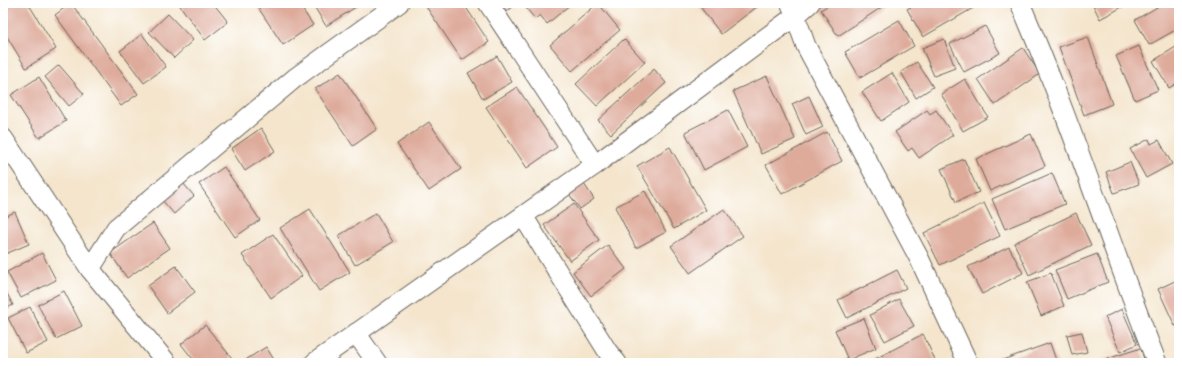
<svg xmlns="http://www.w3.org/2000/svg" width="1182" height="366" font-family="'Libre Bodoni',serif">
<rect width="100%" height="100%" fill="#fff"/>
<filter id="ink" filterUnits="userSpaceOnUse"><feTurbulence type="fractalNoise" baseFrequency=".025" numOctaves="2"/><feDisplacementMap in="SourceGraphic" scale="8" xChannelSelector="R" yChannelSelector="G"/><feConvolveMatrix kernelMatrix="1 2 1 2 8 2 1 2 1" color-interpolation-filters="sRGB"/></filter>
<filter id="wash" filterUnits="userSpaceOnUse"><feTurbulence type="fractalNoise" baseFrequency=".012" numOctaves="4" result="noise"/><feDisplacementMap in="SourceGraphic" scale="16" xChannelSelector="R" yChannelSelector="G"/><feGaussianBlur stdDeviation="0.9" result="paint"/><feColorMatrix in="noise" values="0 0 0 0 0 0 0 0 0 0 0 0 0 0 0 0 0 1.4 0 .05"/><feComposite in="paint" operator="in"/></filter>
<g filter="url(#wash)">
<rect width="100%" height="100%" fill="#f4e5cc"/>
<g id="blocks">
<!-- building -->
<g fill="#deab9b">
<path d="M14,3H28L56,49L26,68L3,30V10Z"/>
<path d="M71,3L138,94L121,106L55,15Z"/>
<path d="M178,3H213L228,22L205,40Z"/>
<path d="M255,3H298L313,25L283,45Z"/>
<path d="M312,3H362L326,26Z"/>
<path d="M427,3H463L489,42L462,60L425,5Z"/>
<path d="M501,3H516L517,4L506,12Z"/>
<path d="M522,3H572L547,24L540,15L535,19Z"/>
<path d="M598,3L620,30L572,71L550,45Z"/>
<path d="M708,3H762L721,34L701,8Z"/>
<path d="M831,3H888L838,36L821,10Z"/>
<path d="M918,3H973L975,7L923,37L907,9Z"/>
<path d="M1092,3H1125L1126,5L1100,19Z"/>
<path d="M1164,3H1179V28L1149,45L1135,20Z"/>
<path d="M168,14L193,40L174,58L149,32Z"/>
<path d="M899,20L914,46L860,78L845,52Z"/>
<path d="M985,26L1000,53L964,72L950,44Z"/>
<path d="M142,34L166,67L144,83L120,51Z"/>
<path d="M1088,37L1112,104L1084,115L1059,47Z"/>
<path d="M624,39L645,62L597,106L576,84Z"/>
<path d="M944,39L955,68L934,76L922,48Z"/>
<path d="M1179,45V82L1169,88L1153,61Z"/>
<path d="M1139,46L1158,90L1135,100L1116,56Z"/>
<path d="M1023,48L1040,74L995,105L978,79Z"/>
<path d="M497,56L512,82L483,99L468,73Z"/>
<path d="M917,62L933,87L916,98L901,72Z"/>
<path d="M59,65L84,94L69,106L45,77Z"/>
<path d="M654,69L666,83L611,134L598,120Z"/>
<path d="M340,73L377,129L353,146L315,89Z"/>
<path d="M892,73L909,102L881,121L862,92Z"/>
<path d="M767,76L795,139L761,154L733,91Z"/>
<path d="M39,77L66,121L39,138L11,95Z"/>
<path d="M965,79L988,117L963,131L941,94Z"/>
<path d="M517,87L557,147L527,168L486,107Z"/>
<path d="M809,96L823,127L806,135L792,104Z"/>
<path d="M728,110L747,147L704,170L685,132Z"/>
<path d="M927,110L930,114L936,110L953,135L919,158L912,148L908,151L895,132Z"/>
<path d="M429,122L461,169L429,191L397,144Z"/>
<path d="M261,128L275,151L245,171L231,149Z"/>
<path d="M827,132L842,161L782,194L766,165Z"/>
<path d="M1031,134L1045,166L990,191L976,159Z"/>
<path d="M1149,139L1151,144L1159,140L1172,164L1146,178L1130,149Z"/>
<path d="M670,147L706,210L674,229L637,166Z"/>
<path d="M964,159L979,192L956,202L941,169Z"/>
<path d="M1130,162L1139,184L1114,193L1106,172Z"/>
<path d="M224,167L260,220L235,237L199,184Z"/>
<path d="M1052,173L1065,204L1005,229L992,199Z"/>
<path d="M183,183L194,196L174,214L163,201Z"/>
<path d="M584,184L594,199L580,209L569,194Z"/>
<path d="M645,191L666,232L636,248L615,207Z"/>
<path d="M984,203L1000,236L940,265L924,233Z"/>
<path d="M574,204L599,240L570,261L544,225Z"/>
<path d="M310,209L350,272L319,291L280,228Z"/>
<path d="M724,209L743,236L690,273L671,246Z"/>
<path d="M15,212L29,244L3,255V217Z"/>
<path d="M376,213L393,242L355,265L338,236Z"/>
<path d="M1076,213L1091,245L1029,275L1014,243Z"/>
<path d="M153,223L170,248L127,278L110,253Z"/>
<path d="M273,234L302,276L271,298L242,255Z"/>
<path d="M608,245L626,269L591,296L573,272Z"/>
<path d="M1009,247L1023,273L982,294L968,267Z"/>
<path d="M42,253L56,280L21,298L7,272Z"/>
<path d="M1097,254L1108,282L1067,299L1055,270Z"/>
<path d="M176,266L195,292L167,313L148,286Z"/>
<path d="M897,270L906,288L847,318L838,300Z"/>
<path d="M1051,273L1064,306L1041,316L1027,282Z"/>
<path d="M1179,279V324L1175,326L1158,289Z"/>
<path d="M3,286L13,305L3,310Z"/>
<path d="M64,291L82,326L56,339L38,305Z"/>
<path d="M899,299L914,326L885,341L870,315Z"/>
<path d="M30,307L48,342L26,353L8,318Z"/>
<path d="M1122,309L1137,344L1120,352L1105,317Z"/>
<path d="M864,318L876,348L848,360L835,330Z"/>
<path d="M205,325L236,363H196L181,344Z"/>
<path d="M1082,332L1087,352L1072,355L1067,335Z"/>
<path d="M923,334L936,362L934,363H874L873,360Z"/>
<path d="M1050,343L1057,363H994Z"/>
<path d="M266,347L276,363H250L247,359Z"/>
<path d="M1141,348L1145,363H1094Z"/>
</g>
</g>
</g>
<g filter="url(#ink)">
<use href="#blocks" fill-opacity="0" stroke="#68625a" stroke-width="1"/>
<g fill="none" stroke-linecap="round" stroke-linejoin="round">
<defs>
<g id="minor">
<path d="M488,3L595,165"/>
<path d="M1020,3C1071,121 1110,244 1157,363"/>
<path d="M791,4L806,46L919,258L968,363"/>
<path d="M3,138L90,269L167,363"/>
<path d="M523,216L608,352L617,363"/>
<path d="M90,269L116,228L295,78L399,3"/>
<path d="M356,333L377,363"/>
<path d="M314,363L595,165L795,16L810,3"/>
</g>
</defs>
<!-- minor casing -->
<use href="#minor" stroke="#68625a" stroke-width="21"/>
<!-- minor -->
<use href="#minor" stroke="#fff" stroke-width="19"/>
</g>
</g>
<!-- margin -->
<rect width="1182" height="366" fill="none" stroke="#fff" stroke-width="16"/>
</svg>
